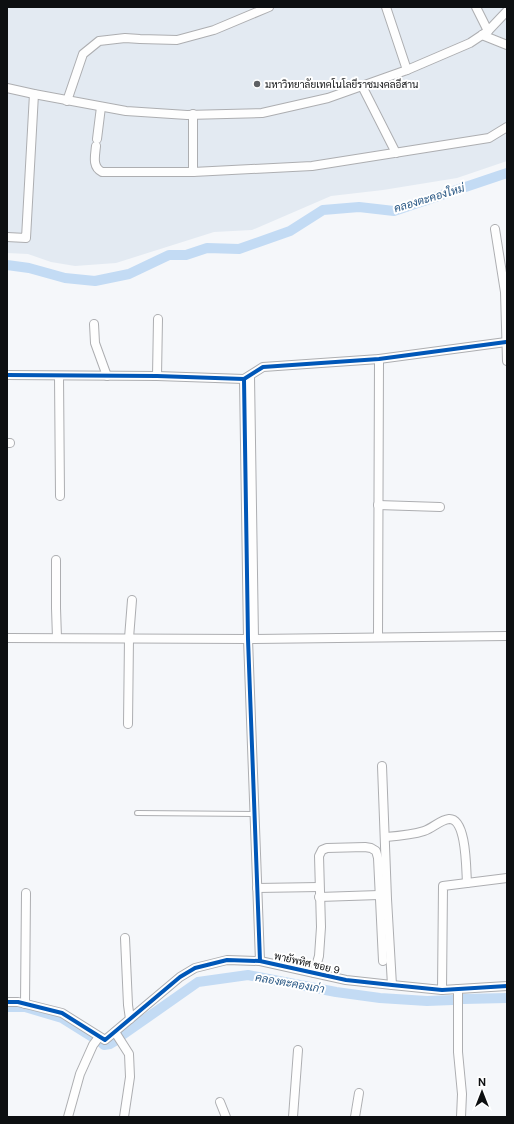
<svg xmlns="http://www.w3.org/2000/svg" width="514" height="1124" font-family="'DM Sans',Sarabun,sans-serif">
<rect width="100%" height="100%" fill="#f5f7fa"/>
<!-- built -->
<path fill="#e3eaf2" d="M7,7H507V161L457,178L383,190L331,196L252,230L214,232L116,263L75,266L51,262L28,254L7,253Z"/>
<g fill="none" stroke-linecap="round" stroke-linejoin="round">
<!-- canal -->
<g stroke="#c3dbf4" stroke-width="10">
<path d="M7,265L29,268L65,278L95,281L129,274L169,255H186L207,248L239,249L290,231L323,210L359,207L394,211L507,173"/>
<path d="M463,999L507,998"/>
<path d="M7,1007H25L62,1018L94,1038"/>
<path d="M121,1036L198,982L248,975L336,992L380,998L427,1001L453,1000"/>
<path d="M101,1042L104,1045L110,1044L115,1041"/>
</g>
<defs>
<path id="service" d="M137,813L254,814"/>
<g id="minor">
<path d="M476,7L488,31"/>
<path d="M482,35L507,45"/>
<path d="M407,70L470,43L488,31L507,11"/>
<path d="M362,86L396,153"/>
<path d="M7,88L34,94L126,111L187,115L262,113L328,98L407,70L386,7"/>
<path d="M67,101L83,54L99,41L125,38L140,39L177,40L214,30L269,7"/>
<path d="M97,139L101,107"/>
<path d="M96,146C95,156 92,167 102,172H193L312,166L489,138L507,127"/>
<path d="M193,172V114"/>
<path d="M495,229L505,292L507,361"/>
<path d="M7,237L26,238L34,94"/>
<path d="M94,324L95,343L107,376"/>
<path d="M7,375L157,376L244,379L263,367L379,359L506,342"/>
<path d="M59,376L60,496"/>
<path d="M157,376L158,319"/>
<path d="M250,376L254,639"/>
<path d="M244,379L248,639L260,961"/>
<path d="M7,443H10"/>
<path d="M378,505L440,507"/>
<path d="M56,560V608L57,638"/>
<path d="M378,637L379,359"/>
<path d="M7,638L248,639L507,636"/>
<path d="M128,724L129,638L132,600"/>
<path d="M382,766L387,899L392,985"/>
<path d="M385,837C398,836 412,835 424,831C433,828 440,820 449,819C467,818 466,871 467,883"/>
<path d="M257,888L319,887"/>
<path d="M319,897L379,895"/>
<path d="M125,938L128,1005L130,1019"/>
<path d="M314,973L319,956L321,927L319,856L322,850L327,848L365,847L371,848L376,851L378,858L383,961"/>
<path d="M458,989V1052L462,1094L461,1117"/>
<path d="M442,990L443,886L507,878"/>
<path d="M7,1002H18L62,1013L105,1040L180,977L195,968L227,960L260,961L346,980L392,985L442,990L507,986"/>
<path d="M25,1004L26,893"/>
<path d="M115,1032L129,1054L130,1077L124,1117"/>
<path d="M220,1102L226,1117"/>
<path d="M68,1117L80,1074L93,1045L99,1037"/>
<path d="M293,1117L298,1050"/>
<path d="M355,1117L359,1093"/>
</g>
</defs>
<!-- service casing -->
<use href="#service" stroke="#adaeb1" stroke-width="6"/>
<!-- minor casing -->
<use href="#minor" stroke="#adaeb1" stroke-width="10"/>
<!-- service -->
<use href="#service" stroke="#fefefe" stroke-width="4"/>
<!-- minor -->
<use href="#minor" stroke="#fefefe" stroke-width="8"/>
<defs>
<g id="cycleway">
<path d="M7,375L157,376L244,379L263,367L379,359L506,342"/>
<path d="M244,379L248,639L260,961"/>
<path d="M7,1002H18L62,1013L105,1040L180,977L195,968L227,960L260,961L346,980L392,985L442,990L507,986"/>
</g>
</defs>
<!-- cycleway casing -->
<use href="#cycleway" stroke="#fff" stroke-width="6"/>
<!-- cycleway -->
<use href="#cycleway" stroke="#0057b8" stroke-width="4"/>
</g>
<!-- markers -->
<circle fill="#5e6063" stroke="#fff" stroke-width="1.5" cx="257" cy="84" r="4"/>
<g text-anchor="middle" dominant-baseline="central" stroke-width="4" stroke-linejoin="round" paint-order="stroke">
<!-- poi labels -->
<g font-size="10" fill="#0d0f11" stroke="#fff" text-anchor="start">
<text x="265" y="84">มหาวิทยาลัยเทคโนโลยีราชมงคลอีสาน</text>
</g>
<!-- street labels -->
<g font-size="10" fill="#0d0f11" stroke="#fff">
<text transform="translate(307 963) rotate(13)">พายัพทิศ ซอย 9</text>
</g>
<!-- water labels -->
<g font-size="11" font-style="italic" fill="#285784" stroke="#fff">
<text transform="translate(429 198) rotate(-17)">คลองตะคองใหม่</text>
<text transform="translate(290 983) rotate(10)">คลองตะคองเก่า</text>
</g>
</g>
<!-- border -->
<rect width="514" height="1124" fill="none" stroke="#0d0f11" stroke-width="16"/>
<!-- north arrow -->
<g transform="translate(482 1092)" stroke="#ffffff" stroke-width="3" paint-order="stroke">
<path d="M0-3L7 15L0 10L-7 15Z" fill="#0d0f11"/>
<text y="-6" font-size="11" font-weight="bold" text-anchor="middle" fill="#0d0f11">N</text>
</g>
</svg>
